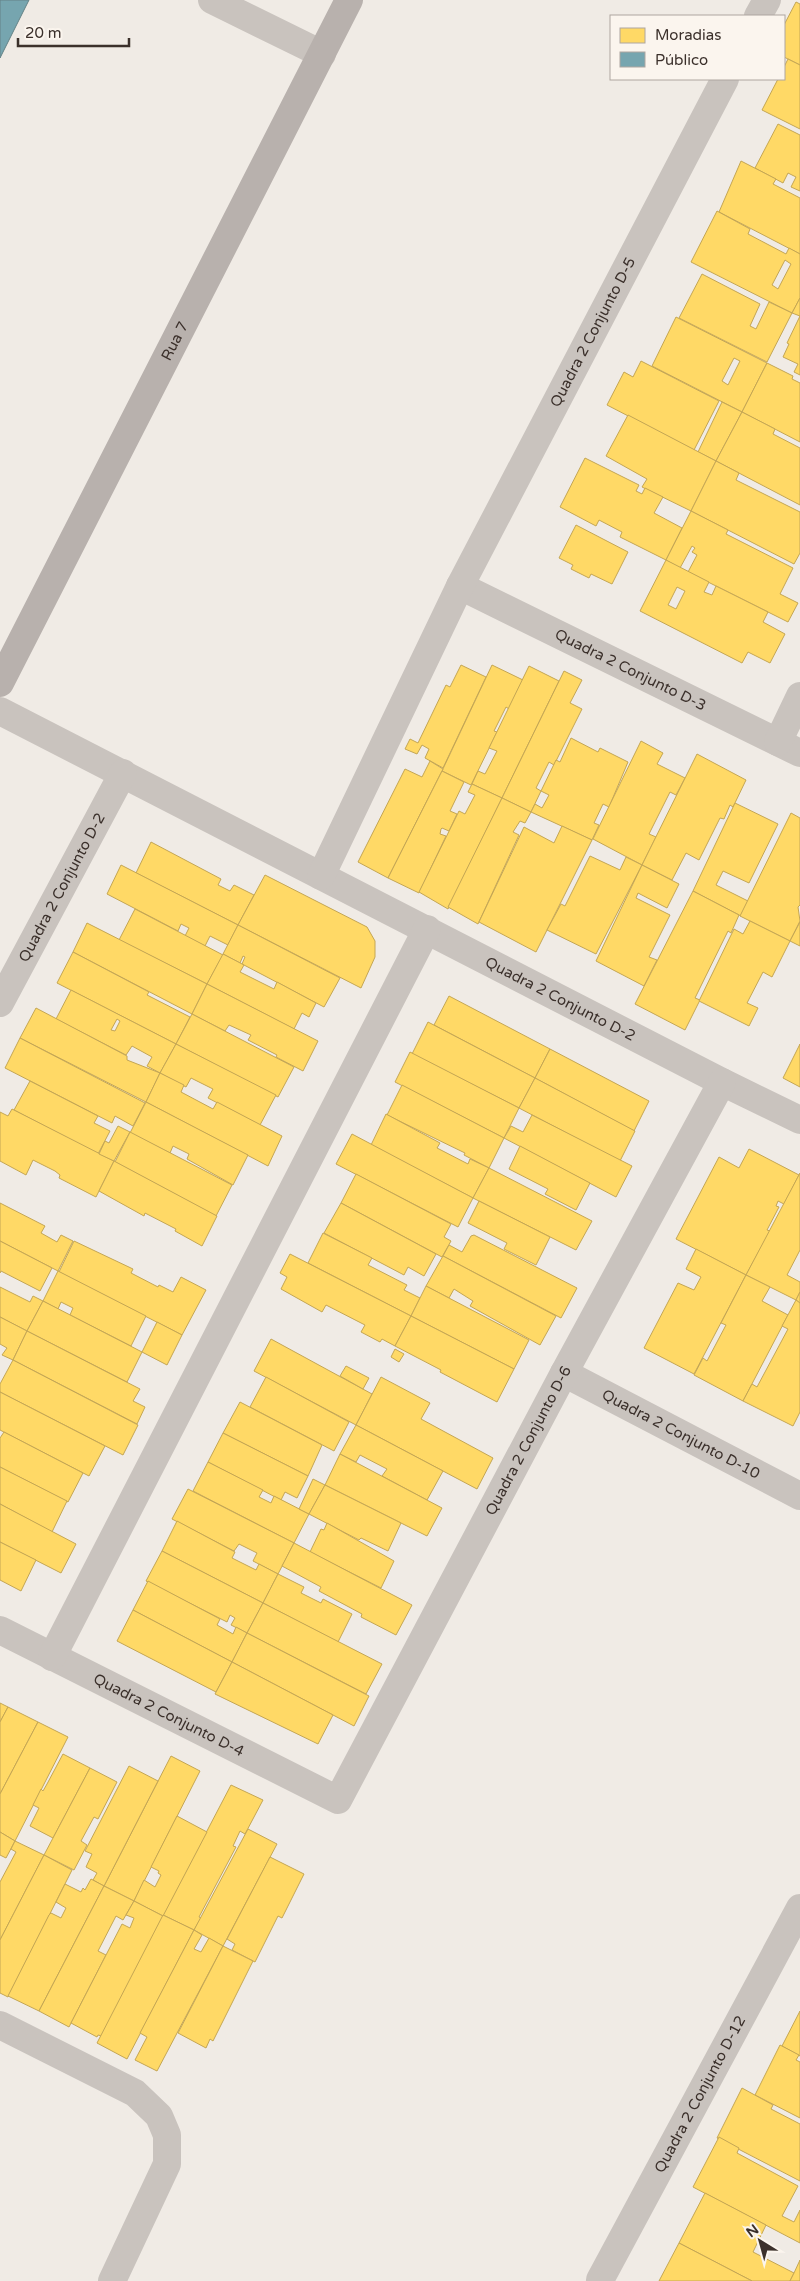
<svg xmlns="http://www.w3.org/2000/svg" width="800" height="2281" font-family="'Varela Round',sans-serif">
<rect width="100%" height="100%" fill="#f0ebe5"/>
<!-- homes -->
<g fill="#ffd966" stroke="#c4a654" fill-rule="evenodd">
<path d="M796,2L800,4V65L784,57V25Z"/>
<path d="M788,59L800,65V129L762,110L778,79H784V67Z"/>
<path d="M778,124L800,135V191L791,187L796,177L788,173L783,183L755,168Z"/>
<path d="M741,161L776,179L773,184L800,198V254L719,212Z"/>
<path d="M717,211L750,229L748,234L786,254L789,248L800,254V298L792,313L691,262ZM785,260L791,264L778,289L772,285Z"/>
<path d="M702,274L760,304L750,326L756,329L769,302L792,313L767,362L679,318Z"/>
<path d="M800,298V316L792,313Z"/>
<path d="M800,316V375L794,372L798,364L783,357L789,344L787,343Z"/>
<path d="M676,317L767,363L742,412L652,366ZM734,358L740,361L728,385L722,381Z"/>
<path d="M641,361L719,401L694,450L607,405L624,372L633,377Z"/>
<path d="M767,363L793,376L792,379L800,383V442L742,412Z"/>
<path d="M722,402L742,412L716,461L698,452Z"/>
<path d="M742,412L775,429L773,434L800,448V505L716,461Z"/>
<path d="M628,415L716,461L691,511L642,487L647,479L606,456Z"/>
<path d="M585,458L639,485L636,491L642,494L645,488L663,497L654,513L682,528L666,560L620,537L622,532L599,520L596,526L560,507Z"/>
<path d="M716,461L739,473L736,480L800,512V553L794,564L691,511Z"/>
<path d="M691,511L728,530L726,534L793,568L780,594L798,603L788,622L688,572L697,555L692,552L695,548L692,546L680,568L666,560Z"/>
<path d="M576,525L628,552L612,584L591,574L589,578L571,569L573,565L559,558Z"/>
<path d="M666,560L709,582L704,592L712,595L716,586L768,612L763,622L785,634L770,663L748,652L742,663L640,611ZM677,587L685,591L676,609L668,605Z"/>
<path d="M461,665L486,677L443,768L425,758L429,749L422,745L417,754L405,749L410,739L418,743L446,685L450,687Z"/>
<path d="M492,665L523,680L509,709L506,707L494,731L497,732L471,785L442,771Z"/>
<path d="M529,666L559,681L502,798L472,784L478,771L485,774L497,751L489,748Z"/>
<path d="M564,671L582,680L570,703L582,709L554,765L549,762L536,788L541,791L531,812L502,798Z"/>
<path d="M571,738L598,752L600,748L628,762L609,807L603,804L594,823L599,825L592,840L531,812L535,804L542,808L549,795L541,791L556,760L560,762Z"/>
<path d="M641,741L663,753L657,764L685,778L676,795L670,792L649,834L656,837L642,865L593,839Z"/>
<path d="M697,754L746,780L733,807L730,805L724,819L720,818L699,860L686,853L672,880L642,865Z"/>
<path d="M430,761L443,769L388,878L358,862L405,769L422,777Z"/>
<path d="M442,771L464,782L450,811L457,814L449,831L442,828L441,829L440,834L446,836L419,893L388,878Z"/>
<path d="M472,784L502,798L448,909L419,892L459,811L465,814L475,795L468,792Z"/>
<path d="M502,798L531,812L525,823L520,821L513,832L519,835L478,924L448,907Z"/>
<path d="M735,803L778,824L749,883L723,871L716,885L748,901L741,916L693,891Z"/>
<path d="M791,813L800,818V905L798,907L800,921L790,941L740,916Z"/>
<path d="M562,826L592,840L536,952L479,922L524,827L554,843Z"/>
<path d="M151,842L221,879L218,885L230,891L234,885L254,895L238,925L136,873Z"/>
<path d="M590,856L620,870L626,857L642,865L596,954L547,930L561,904L565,906Z"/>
<path d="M121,865L238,925L228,945L210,936L205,946L185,936L189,928L181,924L178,931L107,894Z"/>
<path d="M642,865L679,884L667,908L638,893L636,898L670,915L649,957L657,960L644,986L596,961Z"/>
<path d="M265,875L367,927L375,941V957L361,988L238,925Z"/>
<path d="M693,891L739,915L731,933L728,931L695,998L700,1000L685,1030L635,1004Z"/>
<path d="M135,909L223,955L207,984L119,940Z"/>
<path d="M750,921L790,941L772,977L763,972L747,1003L758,1008L749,1026L699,1001L734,929L743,934Z"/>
<path d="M800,922V946L790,941Z"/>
<path d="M87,923L207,984L192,1014L73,952Z"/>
<path d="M238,925L340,978L324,1007L244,965L242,964L245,957L243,956L240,963L223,954Z"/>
<path d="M73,952L149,992L147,995L190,1017L176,1044L57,983Z"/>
<path d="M223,954L244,965L240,972L274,989L277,982L316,1003L309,1017L302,1013L294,1029L207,984Z"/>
<path d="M207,984L318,1041L303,1071L276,1057L277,1055L248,1040L251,1035L229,1025L225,1031L192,1014Z"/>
<path d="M71,990L176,1044L160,1073L147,1066L152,1057L132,1046L126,1055L56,1019ZM117,1019L120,1021L115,1031L111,1030Z"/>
<path d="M449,996L550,1049L535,1078L434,1025Z"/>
<path d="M36,1008L127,1056V1060L160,1073L146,1102L20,1038Z"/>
<path d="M192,1014L294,1067L278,1097L176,1044Z"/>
<path d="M428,1022L535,1078L519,1108L412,1054Z"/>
<path d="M20,1038L145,1103L133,1126L115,1116L112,1123L5,1068Z"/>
<path d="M176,1044L276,1095L260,1125L208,1098L213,1089L191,1078L186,1087L160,1073Z"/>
<path d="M800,1044V1087L783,1078Z"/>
<path d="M550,1049L649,1101L634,1131L535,1078Z"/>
<path d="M410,1052L519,1108L504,1138L395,1082Z"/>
<path d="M160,1073L184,1085L181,1092L213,1109L217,1102L282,1136L268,1166L146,1102Z"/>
<path d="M535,1078L635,1131L620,1161L519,1108Z"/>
<path d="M30,1081L98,1116L94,1123L110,1131L98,1154L14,1110Z"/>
<path d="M402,1085L504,1138L489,1168L464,1155L465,1153L387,1115Z"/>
<path d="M146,1102L248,1155L233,1185L187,1159L189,1154L173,1146L170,1153L130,1133Z"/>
<path d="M12,1109L114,1161L96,1197L59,1178L60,1175L55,1171L33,1160L26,1175L0,1161V1112L8,1116Z"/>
<path d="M386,1114L440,1143L437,1148L468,1164L470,1159L489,1168L473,1198L371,1145Z"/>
<path d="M532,1115L632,1166L616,1197L504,1138L511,1126L523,1132Z"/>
<path d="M118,1126L130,1132L114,1161L99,1154L105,1141L109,1143Z"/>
<path d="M130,1132L232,1185L216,1216L115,1162Z"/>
<path d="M352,1134L473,1198L458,1227L336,1164Z"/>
<path d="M520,1146L590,1183L576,1210L545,1194L548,1189L509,1169Z"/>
<path d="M749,1149L799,1175L784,1204L778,1201L776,1206L779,1207L767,1230L770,1231L746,1275L676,1239L719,1157L739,1168Z"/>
<path d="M114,1161L217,1216L202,1246L175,1231L176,1229L145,1213L144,1216L99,1191Z"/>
<path d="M489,1168L592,1221L576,1250L473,1198Z"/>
<path d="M800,1173V1250L787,1275L800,1282V1292L796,1300L746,1275Z"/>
<path d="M356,1174L451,1224L444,1237L451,1241L442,1257L341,1203Z"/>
<path d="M479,1201L550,1237L536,1265L504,1249L507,1243L468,1223Z"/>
<path d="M0,1203L45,1226L41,1233L57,1242L61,1235L73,1241L58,1271L0,1241Z"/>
<path d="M341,1203L436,1254L424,1276L408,1267L404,1275L324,1233Z"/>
<path d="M323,1233L372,1258L368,1265L407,1285L404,1290L420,1298L411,1316L308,1263Z"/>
<path d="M474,1235L577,1288L561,1318L443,1256L449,1245L462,1252L471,1236Z"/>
<path d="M0,1241L52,1268L40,1291L1,1271L0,1273Z"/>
<path d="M74,1241L133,1269L131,1273L158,1287L159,1285L173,1292L181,1277L206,1290L182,1335L59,1272Z"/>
<path d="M696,1249L746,1275L694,1374L644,1348L678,1283L694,1290L701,1277L686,1269Z"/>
<path d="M290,1254L411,1316L395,1346L382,1339L380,1342L361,1332L365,1325L326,1305L322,1312L281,1289L287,1277L280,1273Z"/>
<path d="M443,1256L556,1316L540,1345L470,1306L473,1301L454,1289L449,1298L426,1286Z"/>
<path d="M58,1271L146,1316L131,1346L70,1315L73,1308L61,1302L58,1309L43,1301Z"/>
<path d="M746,1275L770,1287L762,1301L788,1315L743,1401L694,1375L703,1358L707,1361L726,1325L721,1323Z"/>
<path d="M426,1286L529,1340L514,1369L411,1316Z"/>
<path d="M0,1287L30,1302L33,1296L43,1301L27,1331L0,1317Z"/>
<path d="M800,1292V1303L796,1300Z"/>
<path d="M796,1300L800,1303V1412L793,1426L743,1401L752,1384L757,1387L788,1329L782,1326Z"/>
<path d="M43,1301L142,1352L127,1382L27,1331Z"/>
<path d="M411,1316L514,1369L497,1402L440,1372L441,1370L395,1346Z"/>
<path d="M0,1317L27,1331L13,1360L2,1355L7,1348L0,1344Z"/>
<path d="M157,1322L182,1335L167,1365L142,1352Z"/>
<path d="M27,1331L140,1389L133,1401L145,1407L137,1424L13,1360Z"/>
<path d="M271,1339L372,1394L356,1425L254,1371Z"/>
<path d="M395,1349L404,1354L399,1362L391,1357Z"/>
<path d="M13,1360L138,1425L123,1455L0,1392V1384Z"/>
<path d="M346,1366L369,1378L363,1389L340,1376Z"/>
<path d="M266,1377L349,1422L334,1451L250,1407Z"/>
<path d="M381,1377L430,1403L421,1419L493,1458L477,1489L356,1425Z"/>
<path d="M0,1392L105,1446L89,1476L0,1430Z"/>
<path d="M240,1402L322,1445L308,1476L223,1433Z"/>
<path d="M356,1425L443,1471L427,1500L382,1476L387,1469L360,1455L356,1462L340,1454Z"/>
<path d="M4,1432L83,1473L68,1502L0,1467V1438Z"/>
<path d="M223,1433L308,1476L297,1498L285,1492L281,1500L208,1462Z"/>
<path d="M340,1454L442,1508L427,1536L325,1485Z"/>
<path d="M208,1462L263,1490L259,1497L271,1503L274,1496L309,1514L294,1543L193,1491Z"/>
<path d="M0,1467L67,1501L52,1532L0,1504Z"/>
<path d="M313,1479L325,1485L309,1514L299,1509Z"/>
<path d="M325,1485L401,1523L388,1551L361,1538L359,1540L309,1514Z"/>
<path d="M188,1489L294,1543L278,1574L253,1561L257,1553L239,1544L234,1551L172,1519Z"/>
<path d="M0,1504L76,1544L61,1573L0,1542Z"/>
<path d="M177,1521L235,1552L232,1558L256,1570L259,1564L278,1574L263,1603L162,1551Z"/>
<path d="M327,1523L394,1561L381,1588L310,1552L321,1529L324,1530Z"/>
<path d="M0,1542L36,1560L21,1591L0,1580Z"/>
<path d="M294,1543L412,1605L396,1635L361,1617L362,1614L319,1591L321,1587L282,1566Z"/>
<path d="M162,1551L263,1603L247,1633L231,1625L235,1618L230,1615L227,1622L146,1581Z"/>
<path d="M278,1574L304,1587L301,1593L321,1603L323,1599L352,1614L338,1642L263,1603Z"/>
<path d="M148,1581L220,1619L217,1625L233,1634L236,1627L247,1633L232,1662L133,1610Z"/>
<path d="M263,1603L382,1664L366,1694L247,1633Z"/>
<path d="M133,1610L232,1662L216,1692L117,1641Z"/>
<path d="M247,1633L369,1696L354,1726L232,1662Z"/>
<path d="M232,1662L333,1715L318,1744L215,1694Z"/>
<path d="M0,1703L8,1707L0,1722Z"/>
<path d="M8,1707L38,1722L0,1794V1722Z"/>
<path d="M38,1722L68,1737L15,1841L0,1832V1794Z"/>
<path d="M63,1754L90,1768L53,1838L30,1826L39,1808L33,1805L41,1789L43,1791L47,1784Z"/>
<path d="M171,1756L200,1771L134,1901L104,1886Z"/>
<path d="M129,1766L158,1781L104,1886L93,1880L97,1873L86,1867L92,1854L85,1851Z"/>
<path d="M90,1768L117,1782L98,1819L94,1817L81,1841L87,1845L74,1870L44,1855Z"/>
<path d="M231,1785L263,1800L245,1834L240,1831L233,1846L236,1847L199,1917L201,1918L194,1930L163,1915Z"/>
<path d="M177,1816L207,1832L163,1916L134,1901L144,1880L155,1887L161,1875L158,1873L159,1871L151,1867Z"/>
<path d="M248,1829L277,1844L223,1946L194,1930Z"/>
<path d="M0,1832L15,1841L6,1858L0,1855Z"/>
<path d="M15,1841L44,1855L0,1940V1882L16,1852L11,1849Z"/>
<path d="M44,1855L72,1870L8,1997L0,1993V1940Z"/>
<path d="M270,1857L304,1874L282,1918L278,1916L255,1962L232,1950L235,1944L227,1939Z"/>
<path d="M91,1879L104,1886L39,2011L8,1996L49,1915L51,1913L61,1918L66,1908L56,1902L65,1884L81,1892L83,1888L85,1890Z"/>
<path d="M104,1886L134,1901L123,1920L116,1916L98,1951L106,1955L69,2027L39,2011Z"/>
<path d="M134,1901L163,1916L102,2036L98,2035L97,2037L71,2023L122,1924L130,1928L134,1918L126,1915Z"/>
<path d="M163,1915L194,1930L127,2059L97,2043Z"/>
<path d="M194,1930L202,1935L194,1949L201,1952L209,1938L223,1946L157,2071L135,2060L147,2037L140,2033Z"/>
<path d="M223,1946L253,1961L213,2041L210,2039L206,2048L178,2033Z"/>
<path d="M800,2011V2056L782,2046Z"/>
<path d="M780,2045L799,2055L796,2060L800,2062V2118L755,2095Z"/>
<path d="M742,2088L773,2105L771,2109L800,2124V2181L717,2138Z"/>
<path d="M719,2137L739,2148L737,2153L798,2186L782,2216L794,2222L800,2210V2243L693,2187Z"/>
<path d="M705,2193L766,2225L753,2252L794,2273L790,2281H752L679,2243Z"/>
<path d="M679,2243L752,2281H659Z"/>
<path d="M800,2260V2281H790L794,2273Z"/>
</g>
<!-- public -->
<path fill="#76a5af" stroke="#648287" d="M0,0H29L0,58Z"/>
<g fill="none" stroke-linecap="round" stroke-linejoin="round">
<!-- minor -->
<g stroke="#c9c3be" stroke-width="28">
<path d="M212,0L322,54"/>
<path d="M758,16L767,0"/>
<path id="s1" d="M460,586L800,753"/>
<path id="s2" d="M0,711L722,1082L800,1120"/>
<path d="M778,742L800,696"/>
<path id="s3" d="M321,876L460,586L725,79"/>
<path id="s4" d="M0,1003L123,773"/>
<path id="s5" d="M564,1373L800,1496"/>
<path id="s6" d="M0,1630L338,1800L564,1373L722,1082"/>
<path d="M52,1657L427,929"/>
<path d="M0,2025L135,2093L159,2116L167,2135V2164L112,2281"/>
<path id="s7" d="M600,2280L800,1908"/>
</g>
<!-- major -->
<path stroke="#b8b1ad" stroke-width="28" id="s8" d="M0,683L349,0"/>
</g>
<g text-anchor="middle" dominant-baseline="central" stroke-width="5" stroke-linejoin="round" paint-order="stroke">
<!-- street labels -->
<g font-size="15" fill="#3b302b" stroke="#fbf5ee">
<text stroke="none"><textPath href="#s3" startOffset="608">Quadra 2 Conjunto D-5</textPath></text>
<text stroke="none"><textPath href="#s8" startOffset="384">Rua 7</textPath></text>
<text stroke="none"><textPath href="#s1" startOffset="190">Quadra 2 Conjunto D-3</textPath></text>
<text stroke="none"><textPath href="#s4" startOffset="131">Quadra 2 Conjunto D-2</textPath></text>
<text stroke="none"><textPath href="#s2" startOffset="630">Quadra 2 Conjunto D-2</textPath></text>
<text stroke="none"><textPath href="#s5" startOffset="132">Quadra 2 Conjunto D-10</textPath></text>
<text stroke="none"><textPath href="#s6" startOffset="785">Quadra 2 Conjunto D-6</textPath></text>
<text stroke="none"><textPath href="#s6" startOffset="189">Quadra 2 Conjunto D-4</textPath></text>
<text stroke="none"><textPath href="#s7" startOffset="211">Quadra 2 Conjunto D-12</textPath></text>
</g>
</g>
<!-- legend -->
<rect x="610" y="15" width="175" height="65" fill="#fbf5ee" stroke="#aea6a0"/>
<rect x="620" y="28" width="25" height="15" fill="#ffd966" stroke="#aea6a0"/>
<text x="655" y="40" font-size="15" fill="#3b302b">Moradias</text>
<rect x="620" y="52" width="25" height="15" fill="#76a5af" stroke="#aea6a0"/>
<text x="655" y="65" font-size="15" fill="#3b302b">Público</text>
<!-- north arrow -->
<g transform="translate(760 2241) rotate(323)" stroke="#fbf5ee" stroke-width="4" paint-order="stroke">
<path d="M0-4L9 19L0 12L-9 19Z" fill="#3b302b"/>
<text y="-8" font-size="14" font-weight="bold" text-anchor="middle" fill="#3b302b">N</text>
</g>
<!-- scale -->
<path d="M18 38v8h111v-8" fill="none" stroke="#3b302b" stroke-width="2.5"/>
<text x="25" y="38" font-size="15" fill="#3b302b" stroke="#fbf5ee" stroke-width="4" paint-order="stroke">20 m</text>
</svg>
